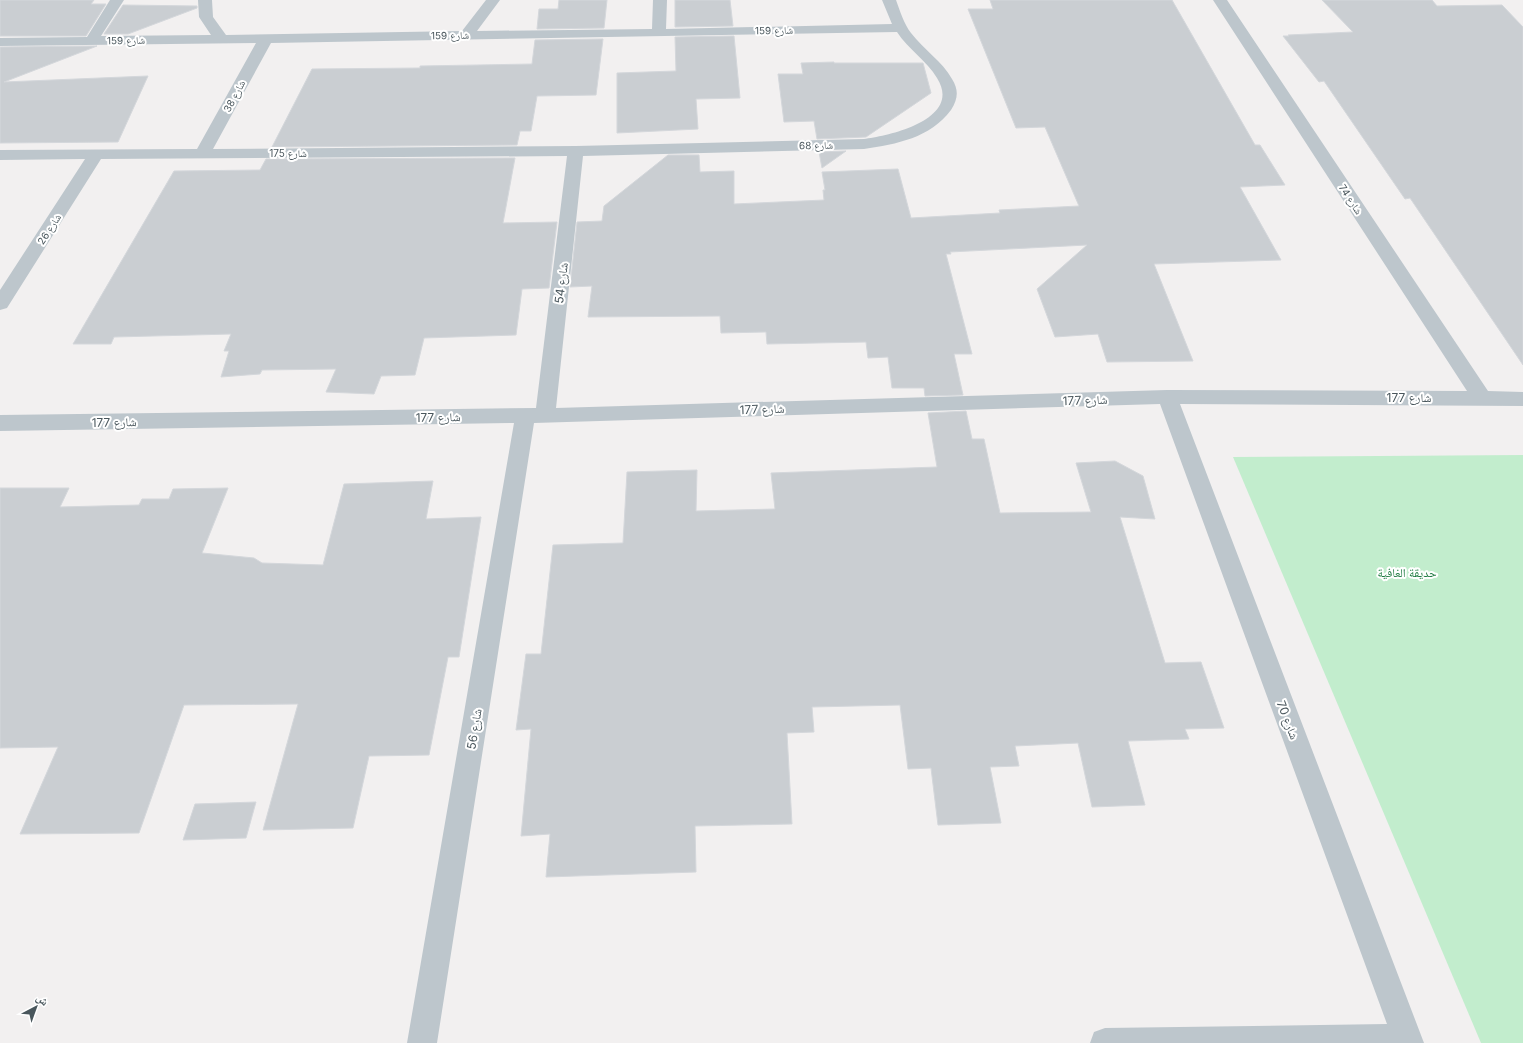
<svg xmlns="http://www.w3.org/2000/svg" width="1523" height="1043" font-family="Inter,'Noto Naskh Arabic',sans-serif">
<rect width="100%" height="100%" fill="#f2f0f0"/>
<!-- green -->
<path fill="#c2edcd" d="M1523,455V1043H1481L1233,457Z"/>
<!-- building -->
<g fill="#caced2" stroke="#d4d7db">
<path d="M0,0H94L91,4H106L86,36H0Z"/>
<path d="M559,0H607L604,28L537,29L539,9H558Z"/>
<path d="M675,0H730L733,26L675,27Z"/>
<path d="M990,0H1172L1255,145H1260L1285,185L1240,187L1281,260L1154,264L1193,361L1107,362L1098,334L1055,337L1037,289L1087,245L950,252L951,254H946L972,354H954L963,395L925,396L924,388H892L888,357L868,358L866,342L767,344L766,332L721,333L720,316L588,317L592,286L570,287L577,222L602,221L604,206L668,155H699L700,172L734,171V204L824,200L823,190H825L822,172L898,169L911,218L1000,213L999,210L1079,206L1045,127L1016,128L968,9H993Z"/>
<path d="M1322,0H1432L1437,6L1502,5L1523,27V365L1410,198L1405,199L1324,81L1319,82L1283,36H1289L1288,35L1353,32Z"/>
<path d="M123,5L197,6V8L128,34H104Z"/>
<path d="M734,36L740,98L696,99L698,129L617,133V73L676,71L675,37Z"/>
<path d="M603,39L596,95L537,96L531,131H520L517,145L272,147L312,69L420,68V66L532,64L535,40Z"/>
<path d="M97,46L4,82L148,76L118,142L0,143V47Z"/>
<path d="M834,62V63H923L931,93L866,137L817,139L814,121L784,122L778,74H803L801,63Z"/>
<path d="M846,151L822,168L819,152Z"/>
<path d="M515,158L503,223L557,222L549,288L522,289L516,335L424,338L415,375L381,376L374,394L326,392L336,369L262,370L260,374L221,377L229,351H224L231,334L114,337L111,344H73L174,171L260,170L266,159Z"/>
<path d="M966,411L972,439H984L1000,513L1091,512L1076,463L1115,461L1143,476L1155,519L1120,517L1165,663L1201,662L1224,728L1185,729L1189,739L1128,741L1145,805L1092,807L1078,743L1015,746L1019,766L990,767L1001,823L938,825L931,768L908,769L900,705L812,707L814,732L787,733L792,824L695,826L696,872L546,877L550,834L521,836L531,729L516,730L526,654H541L553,545L623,543L627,472L697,470L696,511L775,509L771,473L937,467L928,413Z"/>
<path d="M433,481L426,519L481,517L459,657H448L429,755L369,756L353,828L263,830L298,704L184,705L139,833L20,834L58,747L0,748V488H69L60,507L139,505L142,499H169L173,489L228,488L202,553L254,558L262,563L323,565L344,484Z"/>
<path d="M256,802L246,838L183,840L195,804Z"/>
</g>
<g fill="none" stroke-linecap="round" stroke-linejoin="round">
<!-- street -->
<path fill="#bdc6cc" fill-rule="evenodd" d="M110,0H124L101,36L211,35L199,17L198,0H212L213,17L226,35L462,31L486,0H500L477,31L652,29L653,0H667L666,29L892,24L882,0H896C900,11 904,24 911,33C924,50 942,61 952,79C959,90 958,99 951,110C930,138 897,144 864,149L583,156L556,408L1167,390L1467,391L1213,0H1227L1488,391L1523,392V406L1180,404L1424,1043H1090L1094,1032L1105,1028L1387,1024L1160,404L534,423L437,1043H407L514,423L0,431V415L536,408L567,156L101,159L7,308L0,310V290L85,159L0,160V150L197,149L256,43L0,46V38L87,37ZM897,32C908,49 927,61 937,78C963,119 890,136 864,139L576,146L213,149L271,43Z"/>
</g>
<g text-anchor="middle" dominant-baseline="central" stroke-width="4" stroke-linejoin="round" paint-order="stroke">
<!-- far-street labels -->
<g font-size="10" fill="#49565c" stroke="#fff">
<text transform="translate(774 30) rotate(-1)">شارع 159</text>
<text transform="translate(450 35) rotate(-1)">شارع 159</text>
<text transform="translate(126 40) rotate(-1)">شارع 159</text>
<text transform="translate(234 96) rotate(-62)">شارع 38</text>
<text transform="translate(816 145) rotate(-1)">شارع 68</text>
<text x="288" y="153">شارع 175</text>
<text transform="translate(1351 199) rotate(57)">شارع 74</text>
<text transform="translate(49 229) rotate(-57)">شارع 26</text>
</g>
<!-- street labels -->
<g font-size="12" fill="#49565c" stroke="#fff">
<text transform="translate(561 283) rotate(-83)">شارع 54</text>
<text x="1409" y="397">شارع 177</text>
<text transform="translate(1085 400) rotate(-2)">شارع 177</text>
<text transform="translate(762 409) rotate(-2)">شارع 177</text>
<text transform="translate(438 417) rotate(-1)">شارع 177</text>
<text transform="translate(114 422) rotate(-1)">شارع 177</text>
<text transform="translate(1288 720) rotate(69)">شارع 70</text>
<text transform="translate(474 729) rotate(-81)">شارع 56</text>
</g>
<!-- park labels -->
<g font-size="12" fill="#1d7a40" stroke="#fff">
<text x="1407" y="572">حديقة الغافية</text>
</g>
</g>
<!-- north arrow -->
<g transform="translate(36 1007) rotate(41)" stroke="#ffffff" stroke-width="3" paint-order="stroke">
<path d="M0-3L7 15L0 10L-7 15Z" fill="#49565c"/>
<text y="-6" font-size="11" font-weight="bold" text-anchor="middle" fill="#49565c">ش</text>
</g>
</svg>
